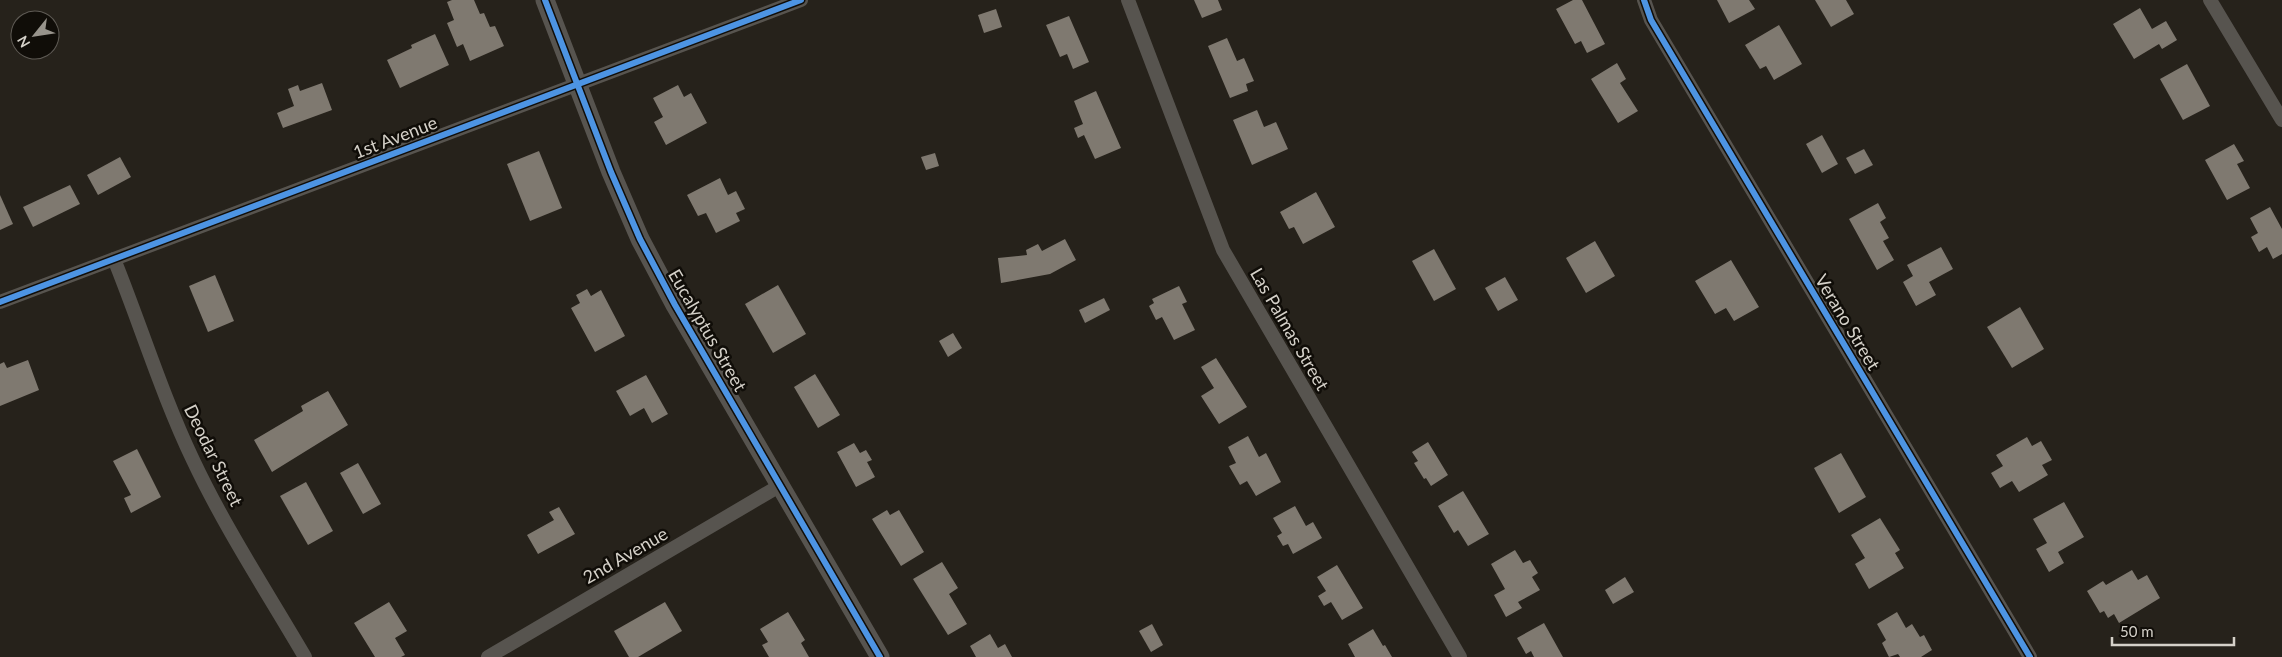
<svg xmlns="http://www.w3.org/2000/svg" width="2282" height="657" font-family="Lato,sans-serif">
<rect width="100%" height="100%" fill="#26221b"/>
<!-- building -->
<g fill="#7f7970">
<path d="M452,0H474L480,14L484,13L490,27L495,26L504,46L470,61L463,44L457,47L447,23L454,20L447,2Z"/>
<path d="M1194,0H1218L1222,10L1202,18Z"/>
<path d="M1573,0H1582L1605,44L1587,53L1581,41L1575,44L1556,9Z"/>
<path d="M1717,0H1749L1755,9L1729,23Z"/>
<path d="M1815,0H1846L1854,14L1831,27Z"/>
<path d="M2140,8L2152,29L2166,21L2177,40L2162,49L2159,44L2134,59L2113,24Z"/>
<path d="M996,9L1002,27L984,33L978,15Z"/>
<path d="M1069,16L1089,62L1073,69L1067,54L1060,57L1046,25Z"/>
<path d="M1779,25L1802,64L1774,80L1766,66L1760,69L1745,45Z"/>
<path d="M435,34L449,65L400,88L387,60L412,48L411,45Z"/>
<path d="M1227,38L1237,61L1244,58L1254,81L1246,84L1248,91L1230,98L1208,46Z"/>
<path d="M1617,63L1626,79L1620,83L1638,111L1618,123L1591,79Z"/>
<path d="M2187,64L2210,106L2183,120L2160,79Z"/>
<path d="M322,83L332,110L283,128L277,113L294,106L288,89L298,85L300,91Z"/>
<path d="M678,85L684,97L691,93L707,123L666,145L654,122L663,117L653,98Z"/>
<path d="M1096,91L1121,148L1095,159L1084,135L1078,138L1074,128L1083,124L1074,101Z"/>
<path d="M1257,110L1264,127L1276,122L1288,149L1252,165L1233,120Z"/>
<path d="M1822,135L1838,164L1822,173L1806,144Z"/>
<path d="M2234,144L2244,161L2237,164L2250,188L2227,200L2205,160Z"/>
<path d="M1864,149L1873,165L1855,174L1846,158Z"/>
<path d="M539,151L562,208L530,221L507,164Z"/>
<path d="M935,153L939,166L926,170L921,157Z"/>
<path d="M120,157L131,177L98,195L87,175Z"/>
<path d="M720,178L728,195L736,191L745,209L736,213L740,221L716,233L706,213L698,216L687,195Z"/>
<path d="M70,185L80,204L33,227L23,207Z"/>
<path d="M1316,192L1335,227L1303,244L1294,227L1289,229L1280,212Z"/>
<path d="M0,195L13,224L0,230Z"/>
<path d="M1878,203L1886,218L1880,222L1889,238L1883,241L1894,260L1877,270L1849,219Z"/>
<path d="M2270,207L2282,229V254L2273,259L2267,247L2259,252L2251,237L2258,233L2250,218Z"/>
<path d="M1065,239L1076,260L1050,274L1001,283L998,258L1027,255L1026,250L1038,244L1042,251Z"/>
<path d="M1595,241L1615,276L1586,293L1566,258Z"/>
<path d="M1941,247L1953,269L1929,282L1936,295L1916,306L1903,282L1913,276L1907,265Z"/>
<path d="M1434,249L1456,289L1434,301L1412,261Z"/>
<path d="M1731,260L1759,307L1734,321L1726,308L1715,314L1695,281Z"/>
<path d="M215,275L234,321L208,332L189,286Z"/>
<path d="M1505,277L1518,300L1498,311L1485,288Z"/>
<path d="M778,285L806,334L773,353L745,304Z"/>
<path d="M1179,286L1187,302L1182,304L1195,330L1174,340L1162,317L1156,320L1149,306L1154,303L1152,299Z"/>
<path d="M587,289L591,296L601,290L625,336L595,352L571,308L580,303L576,295Z"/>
<path d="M1104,298L1110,310L1085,323L1079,310Z"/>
<path d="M2020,307L2044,349L2012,368L1987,327Z"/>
<path d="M953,333L962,348L948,357L939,341Z"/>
<path d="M1216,358L1247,407L1219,424L1201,396L1214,388L1201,367Z"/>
<path d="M28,360L39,390L0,406V364L4,362L7,368Z"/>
<path d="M815,374L840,415L818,428L794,387Z"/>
<path d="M646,375L668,414L652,423L644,408L630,416L616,391Z"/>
<path d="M328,391L348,425L272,472L254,440L303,411L301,406Z"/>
<path d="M1248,436L1259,457L1266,453L1281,482L1256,496L1247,481L1240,485L1229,466L1236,463L1228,447Z"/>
<path d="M2027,437L2032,446L2041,441L2052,460L2042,465L2048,475L2019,492L2012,481L2000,488L1991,473L2003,466L1996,455Z"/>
<path d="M1428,442L1448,475L1431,486L1426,478L1424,479L1414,463L1418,461L1412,452Z"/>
<path d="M854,443L860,453L866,450L872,460L867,462L875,477L856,487L837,452Z"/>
<path d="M137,449L161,497L131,513L124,498L131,495L113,461Z"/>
<path d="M1841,453L1866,497L1839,513L1814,468Z"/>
<path d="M358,463L381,504L363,514L340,473Z"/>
<path d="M306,482L333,531L308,545L280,496Z"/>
<path d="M1463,491L1489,534L1468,546L1458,530L1454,533L1438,506Z"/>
<path d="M2064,502L2084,537L2058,552L2064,563L2049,572L2036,549L2047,543L2033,519Z"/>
<path d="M1295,506L1306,526L1313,522L1322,538L1293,554L1288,544L1283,546L1277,536L1282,533L1273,518Z"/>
<path d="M559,507L575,534L538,554L527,535L554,520L549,512Z"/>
<path d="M887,510L890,515L899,510L924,552L901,566L872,519Z"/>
<path d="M1880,518L1900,550L1895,553L1904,568L1869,589L1855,564L1865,558L1851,535Z"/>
<path d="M1515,550L1523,563L1530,560L1538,573L1532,577L1540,590L1518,602L1522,608L1506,617L1494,595L1505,589L1491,564Z"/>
<path d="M942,562L958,588L949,594L967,624L948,635L913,579Z"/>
<path d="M1337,565L1363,608L1342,620L1331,602L1324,606L1318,596L1326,591L1317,577Z"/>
<path d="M2132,570L2138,580L2147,575L2160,598L2119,623L2114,614L2108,618L2104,611L2100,613L2087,591L2103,581L2106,585Z"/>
<path d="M1625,577L1634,592L1613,604L1605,590Z"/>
<path d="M389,602L407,631L395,638L405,655L401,657H375L354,623Z"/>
<path d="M665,602L682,631L638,657H629L614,631Z"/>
<path d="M788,612L805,640L801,643L809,657H769L762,645L768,642L760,629Z"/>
<path d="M1897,612L1906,628L1912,624L1920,637L1924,635L1932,650L1921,657H1900L1898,654L1889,657L1882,643L1886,640L1877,624Z"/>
<path d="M1544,623L1563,657H1534L1531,651L1526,654L1517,638Z"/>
<path d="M1152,624L1163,645L1151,652L1139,631Z"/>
<path d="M1373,629L1383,646L1385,645L1392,657H1355L1348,644Z"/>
<path d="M990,634L998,648L1005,644L1012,657H976L970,646Z"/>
</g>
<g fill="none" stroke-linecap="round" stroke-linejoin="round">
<!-- minor -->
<g stroke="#57544f" stroke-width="14">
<path d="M1128,0L1223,250L1460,657"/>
<path d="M1644,0L1651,20L2030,657"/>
<path d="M2210,0L2282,120"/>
<path d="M114,259C141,326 162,395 193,460C225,528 267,592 305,657"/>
<path d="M0,302L801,0"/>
<path d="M488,657L781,485"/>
</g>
<!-- secondary -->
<path stroke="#57544f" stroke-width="19" d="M545,0L611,172L640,239L675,305L880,657"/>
<defs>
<g id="cycleway">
<path d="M545,0L611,172L640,239L675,305L880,657"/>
<path d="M1644,0L1651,20L2030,657"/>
<path d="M0,302L801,0"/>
</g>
</defs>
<!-- cycleway casing -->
<use href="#cycleway" stroke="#100d08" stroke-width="9"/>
<!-- cycleway -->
<use href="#cycleway" stroke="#4d94e3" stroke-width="6"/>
</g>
<g text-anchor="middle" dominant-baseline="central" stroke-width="5" stroke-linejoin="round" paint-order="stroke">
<!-- street labels -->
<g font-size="18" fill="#d5d1c9" stroke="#100d08">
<text transform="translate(395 137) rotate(-21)">1st Avenue</text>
<text transform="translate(1848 322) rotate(59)">Verano Street</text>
<text transform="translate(1290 329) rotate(60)">Las Palmas Street</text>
<text transform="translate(708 330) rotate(60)">Eucalyptus Street</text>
<text transform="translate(214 455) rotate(64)">Deodar Street</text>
<text transform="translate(625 555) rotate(-30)">2nd Avenue</text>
</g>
</g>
<!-- north arrow -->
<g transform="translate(35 35) rotate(240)"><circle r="24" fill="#100d08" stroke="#5f5b55"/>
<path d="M0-4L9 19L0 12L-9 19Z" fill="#98948c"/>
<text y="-8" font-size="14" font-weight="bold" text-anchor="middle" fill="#d5d1c9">N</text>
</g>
<!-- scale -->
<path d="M2112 637v8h122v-8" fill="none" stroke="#d5d1c9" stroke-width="2.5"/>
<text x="2120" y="637" font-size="15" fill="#d5d1c9" stroke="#100d08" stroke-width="4" paint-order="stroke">50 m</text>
</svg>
